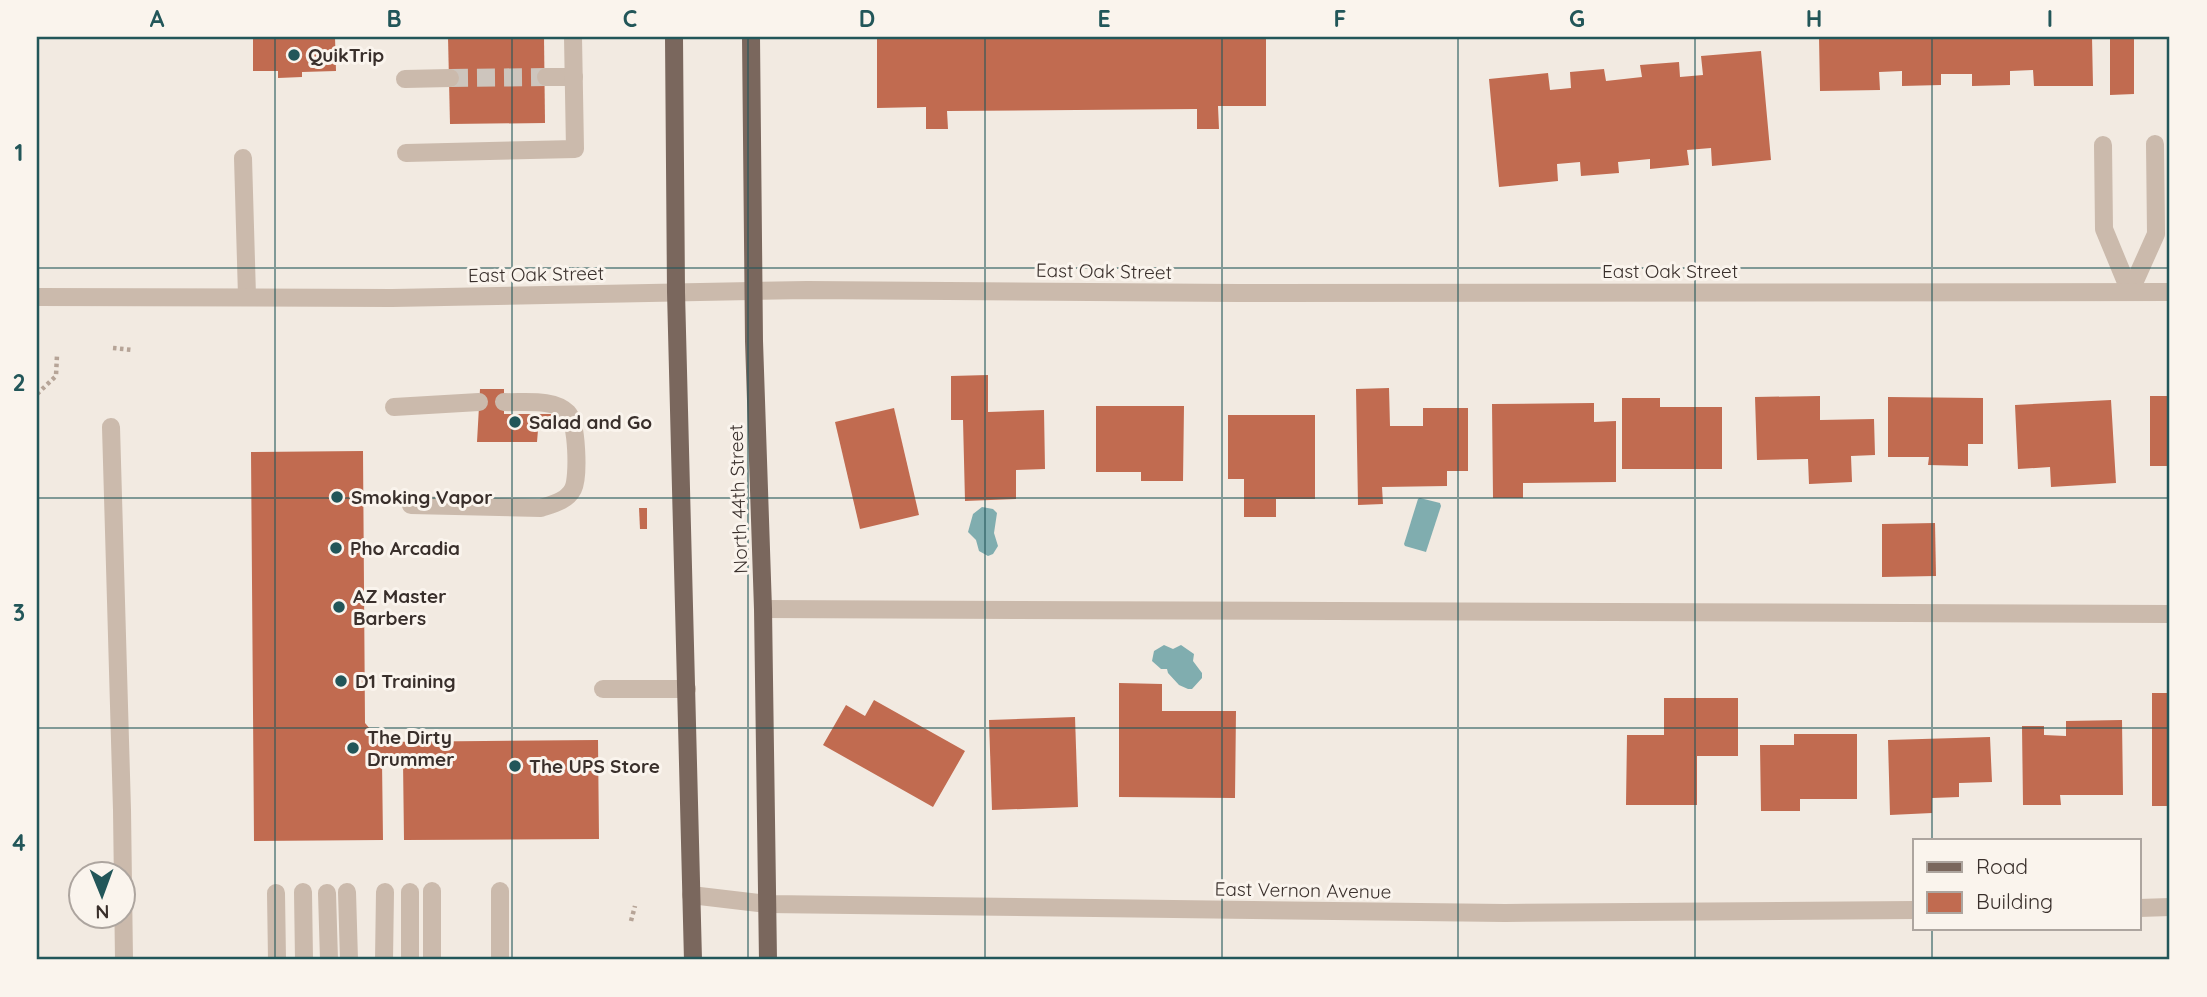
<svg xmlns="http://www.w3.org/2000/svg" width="2207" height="997" font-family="Quicksand,sans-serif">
<rect width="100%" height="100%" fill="#f2eae1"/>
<!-- water -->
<g fill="#80adaf">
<path d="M1420,498L1440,503L1441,506L1426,552L1405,546L1404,544L1418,499Z"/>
<path d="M982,507L993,509L997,513L994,533L998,546L993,554L988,556L979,551L976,540L968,532L973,514Z"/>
<path d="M1164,645L1173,649L1181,645L1194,654L1193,661L1202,673V678L1192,689H1188L1179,685L1168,673L1167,669H1161L1152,661L1154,651Z"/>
</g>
<!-- building -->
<g fill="#c16b50">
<path d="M253,37H335L336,71L302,72V77L278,78V71H253Z"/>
<path d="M448,37H544L545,123L450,124Z"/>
<path d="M877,37H1266V106H1218L1219,129H1197V109L947,111L948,129H926V107L877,108Z"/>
<path d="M1819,37H2092L2093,86H2034L2033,70L2010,71V85L1972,86V74H1941V85L1902,86V71L1879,72L1880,90L1820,91Z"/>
<path d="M2110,37H2134V94L2110,95Z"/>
<path d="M1761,51L1771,160L1712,166L1711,148L1687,150L1689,165L1650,169V159L1618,162L1619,173L1581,176L1580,162L1557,164L1558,181L1499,187L1489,79L1548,73L1550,90L1571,88L1570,72L1604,69L1606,81L1642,77L1640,65L1679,62L1680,77L1703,75L1701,56Z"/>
<path d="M988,375V412L1044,410L1045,469L1016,470V499L965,501L963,420H951V376Z"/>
<path d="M1389,388L1390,426H1423V408H1468V471H1447V486L1382,487L1383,504L1358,505L1356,389Z"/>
<path d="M480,389H504V414H553V430H538L537,442H477Z"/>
<path d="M1820,396V420L1874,419L1875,455L1851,456L1852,482L1809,484L1808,459L1757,460L1755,397Z"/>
<rect x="2150" y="396" width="20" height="70"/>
<path d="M1888,397L1983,398V444H1968V466L1928,465L1929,457H1888Z"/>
<path d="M1622,398H1660V407H1722V469H1622Z"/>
<path d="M2111,400L2116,483L2051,487L2050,467L2018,469L2015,405Z"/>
<path d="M1594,403V422L1616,421V482L1523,483V498H1493L1492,404Z"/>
<path d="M1096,406H1184L1183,481H1141V472H1096Z"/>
<path d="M894,408L919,515L860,529L835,422Z"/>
<path d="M1228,415H1315V499H1276V517H1244V479H1228Z"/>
<path d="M363,451L365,723L381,742L598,740L599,839L404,840L403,761H382L383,840L254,841L251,452Z"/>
<path d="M639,508H647V529H640Z"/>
<path d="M1935,523L1936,576L1882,577V524Z"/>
<path d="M1119,683L1162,684V711H1236L1235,798L1119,797Z"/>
<rect x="2152" y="693" width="18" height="113"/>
<path d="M1664,698H1738V756H1697V805H1626L1627,735H1664Z"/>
<path d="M874,700L965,751L933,807L823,745L846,705L865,716Z"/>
<path d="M1075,717L1078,807L992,810L989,720Z"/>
<path d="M2122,720L2123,795H2060L2061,805H2023L2022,726H2044V735L2066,736V721Z"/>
<path d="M1794,734H1857V799H1800V811H1761L1760,745H1794Z"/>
<path d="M1990,737L1992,782L1959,783V797L1932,798V813L1890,815L1888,740Z"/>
</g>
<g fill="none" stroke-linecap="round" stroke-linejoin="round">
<!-- minor-tunnel -->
<path stroke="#cdc5bd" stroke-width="18" stroke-dasharray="18 9" stroke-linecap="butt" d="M450,78L546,77"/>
<!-- path -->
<g stroke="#b6a497" stroke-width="4.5" stroke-dasharray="3.5 3.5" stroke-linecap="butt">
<path d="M113,348L133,350"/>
<path d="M37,394L56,376L57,355"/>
<path d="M631,921L635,906"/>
</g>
<!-- minor -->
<g stroke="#cbbaac" stroke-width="18">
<path d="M546,77H574"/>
<path d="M405,79L450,78"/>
<path d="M2103,145L2104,229L2130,292"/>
<path d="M406,153L575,149L573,37"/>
<path d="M243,158L247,296"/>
<path d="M2130,292L2156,234L2155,144"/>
<path d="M37,297L392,298L807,290L1238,293L2170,292"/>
<path d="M394,407L479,402"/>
<path d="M111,427L122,810L124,960"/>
<path d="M411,505L541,508C553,504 567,501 573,489C579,477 577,422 568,413C554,398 523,403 504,402"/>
<path d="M763,609L2170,614"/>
<path d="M603,689H687"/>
<path d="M432,891V960"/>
<path d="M500,891V960"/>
<path d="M303,892L304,960"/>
<path d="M347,892L349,960"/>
<path d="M410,892V960"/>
<path d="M276,893L277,960"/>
<path d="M327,893L329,960"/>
<path d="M691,895L767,904L1505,913L1915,910"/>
<path d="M2139,908L2170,907"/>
<path d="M384,960L385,892"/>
</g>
<!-- major -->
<g stroke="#7a675d" stroke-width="18">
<path d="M674,37L676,292L693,960"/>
<path d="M751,37L754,341L763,609L768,960"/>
</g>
</g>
<!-- grid -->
<path fill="none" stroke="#225659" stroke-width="2" stroke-opacity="0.55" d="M275,37V960M512,37V960M748,37V960M985,37V960M1222,37V960M1458,37V960M1695,37V960M1932,37V841M37,268H2170M37,498H2170M37,728H2170M1932,929V960"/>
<!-- markers -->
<g fill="#225659" stroke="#faf4ed" stroke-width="2.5">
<circle cx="294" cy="55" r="7"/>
<circle cx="515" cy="422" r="7"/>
<circle cx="337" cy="497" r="7"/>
<circle cx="336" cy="548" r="7"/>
<circle cx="339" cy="607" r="7"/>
<circle cx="341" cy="681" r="7"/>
<circle cx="353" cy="748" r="7"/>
<circle cx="515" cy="766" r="7"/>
</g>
<g text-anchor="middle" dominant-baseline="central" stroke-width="6" stroke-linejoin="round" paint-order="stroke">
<!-- poi labels -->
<g font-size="19" font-weight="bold" fill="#392f2b" stroke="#faf4ed" text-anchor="start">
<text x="308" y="55">QuikTrip</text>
<text x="529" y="422">Salad and Go</text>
<text x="351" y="497">Smoking Vapor</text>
<text x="350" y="548">Pho Arcadia</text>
<text x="353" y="596">AZ Master<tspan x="353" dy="22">Barbers</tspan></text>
<text x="355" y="681">D1 Training</text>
<text x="367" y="737">The Dirty<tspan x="367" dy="22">Drummer</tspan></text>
<text x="529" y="766">The UPS Store</text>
</g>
<!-- street labels -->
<g font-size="19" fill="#392f2b" stroke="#faf4ed">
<text transform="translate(1104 271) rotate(1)">East Oak Street</text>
<text x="1670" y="271">East Oak Street</text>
<text transform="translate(536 274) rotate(-1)">East Oak Street</text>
<text transform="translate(738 499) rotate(-92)">North 44th Street</text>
<text transform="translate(1303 890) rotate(1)">East Vernon Avenue</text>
</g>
</g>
<!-- border -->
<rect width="2207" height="997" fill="none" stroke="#faf4ed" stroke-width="77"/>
<!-- legend -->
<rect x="1913" y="839" width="228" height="91" fill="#faf4ed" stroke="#ada59f" stroke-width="2"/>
<rect x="1927" y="862" width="35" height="10" fill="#7a675d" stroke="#ada59f" stroke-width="2"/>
<text x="1976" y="874" font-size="21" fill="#392f2b">Road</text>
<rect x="1927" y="892" width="35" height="21" fill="#c16b50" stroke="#ada59f" stroke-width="2"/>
<text x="1976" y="909" font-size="21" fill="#392f2b">Building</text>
<!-- north arrow -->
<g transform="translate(102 895) rotate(179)"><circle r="33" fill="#faf4ed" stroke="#ada59f" stroke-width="2"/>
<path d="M0-5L12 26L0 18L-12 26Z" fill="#225659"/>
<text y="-10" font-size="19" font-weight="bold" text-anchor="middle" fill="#392f2b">N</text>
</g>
<rect x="38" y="38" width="2130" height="920" fill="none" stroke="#225659" stroke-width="2.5"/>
<g font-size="23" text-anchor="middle" font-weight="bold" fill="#225659">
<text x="157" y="27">A</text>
<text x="394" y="27">B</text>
<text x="630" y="27">C</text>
<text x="867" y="27">D</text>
<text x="1104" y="27">E</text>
<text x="1340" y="27">F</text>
<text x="1577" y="27">G</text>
<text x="1814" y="27">H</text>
<text x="2050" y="27">I</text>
<text x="19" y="161">1</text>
<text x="19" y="391">2</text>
<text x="19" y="621">3</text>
<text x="19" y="851">4</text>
</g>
</svg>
